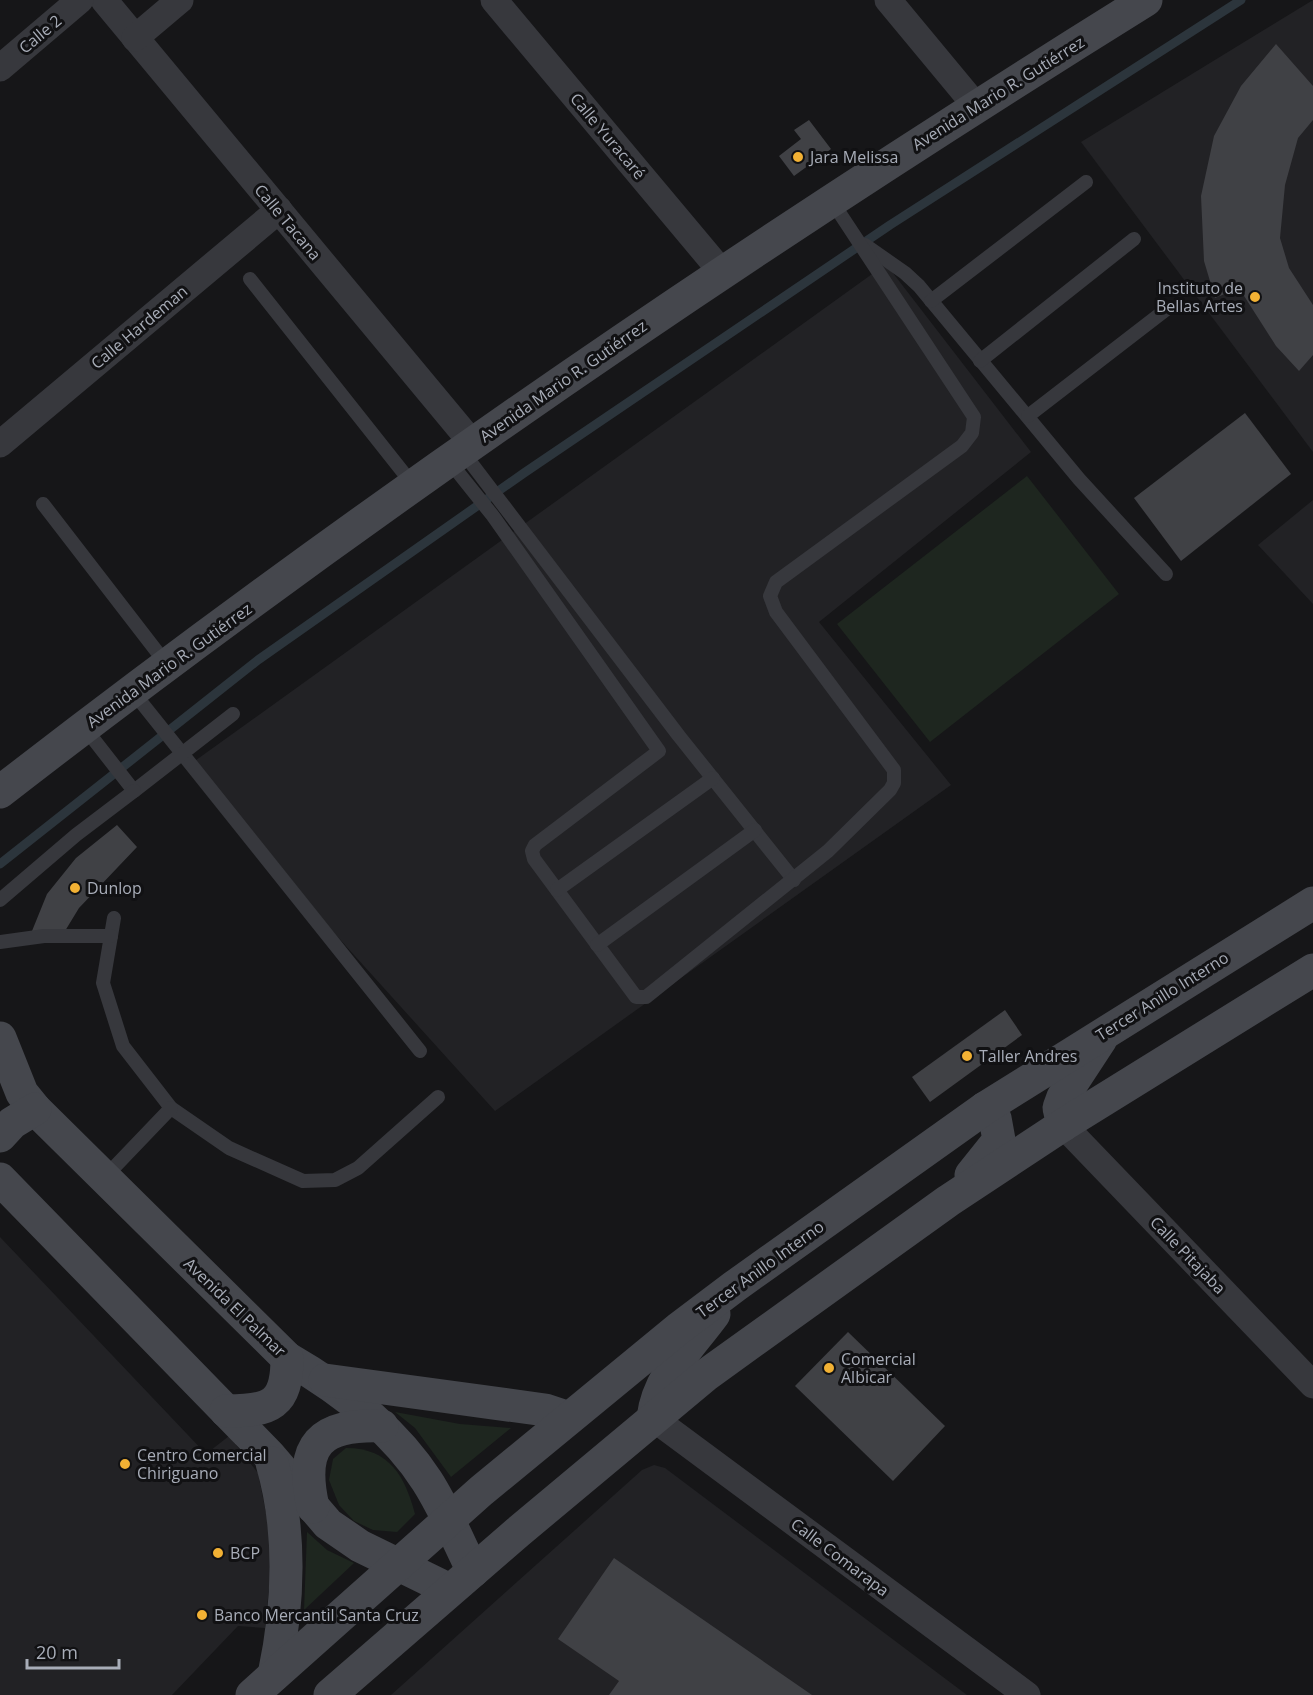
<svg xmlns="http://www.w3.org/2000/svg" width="1313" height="1695" font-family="'Open Sans',sans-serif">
<rect width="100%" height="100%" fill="#161618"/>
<!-- built -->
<g fill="#222225">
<path d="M1313,0V452L1081,142Z"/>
<path d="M886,264L1031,452L819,622L951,785L495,1111L185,768Z"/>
<path d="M1313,500V604L1258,545Z"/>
<path d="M0,1237L206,1454L229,1436L258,1473L273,1548L265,1628L238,1626L172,1695H0Z"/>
<path d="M654,1465L665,1468L967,1695H391L642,1470Z"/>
</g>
<!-- green -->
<g fill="#1e261f">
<path d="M1027,476L1119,594L930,742L837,624Z"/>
<path d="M395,1412L460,1424L511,1428L451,1477L415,1428Z"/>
<path d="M346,1448C390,1448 405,1477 415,1514L397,1532L373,1530L354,1521L339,1505L329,1480L333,1459Z"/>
<path d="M307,1532L327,1550L354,1563L304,1610Z"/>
</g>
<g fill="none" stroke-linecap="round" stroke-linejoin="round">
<!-- stream -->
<path stroke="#2c353c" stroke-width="9" d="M0,864L258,660L524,473L890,225L1241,0"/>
</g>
<!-- building -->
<g fill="#404145">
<path d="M1276,44L1313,86V120L1298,138L1285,185L1280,238L1289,268L1313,305V355L1299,371L1276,346L1239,288L1215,298L1204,261L1201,196L1214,136L1241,86Z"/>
<path d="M809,120L831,149L794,176L779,156L801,139L794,130Z"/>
<path d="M1245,413L1291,474L1181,561L1134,498Z"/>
<path d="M117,825L137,847L79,908L65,931H32L47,894L76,858Z"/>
<path d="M1005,1010L1022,1035L930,1102L912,1077Z"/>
<path d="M848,1332L945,1426L893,1481L795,1386Z"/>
<path d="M614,1558L812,1695H609L619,1681L558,1639Z"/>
</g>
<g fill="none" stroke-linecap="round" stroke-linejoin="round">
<!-- lane -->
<g stroke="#37383d" stroke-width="14">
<path d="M865,245L905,273L919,286L1079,479L1166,574"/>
<path d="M250,279L414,486"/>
<path d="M931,301L1086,182"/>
<path d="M980,361L1134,239"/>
<path d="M1028,416L1168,308"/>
<path d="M462,451L679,736L794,880"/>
<path d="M449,461L493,516L659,751L535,845L532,851L534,859L636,997H646L828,851L890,790L894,783V770L776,612L770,596L776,582L962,446L972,433L974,417L831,200"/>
<path d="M43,504L168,666"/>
<path d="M133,692L420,1051"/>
<path d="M84,727L134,791L233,714"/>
<path d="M557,890L713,778"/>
<path d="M0,900L76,835L134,791"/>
<path d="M114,918L103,983L123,1046L171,1108L229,1148L303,1181L335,1180L358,1168L438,1097"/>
<path d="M0,942L44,936H111"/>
<path d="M597,945L755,830"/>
<path d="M104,1178L171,1108"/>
</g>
<!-- street -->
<g stroke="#37383d" stroke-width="27">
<path d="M104,0L473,444"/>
<path d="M494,0L721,271"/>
<path d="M888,0L976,106"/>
<path d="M135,38L180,0"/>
<path d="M0,68L80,0"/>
<path d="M0,444L279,210"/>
<path d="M1063,1125L1313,1385"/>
<path d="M653,1418L1027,1695"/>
</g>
<!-- secondary -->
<g stroke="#45474d" stroke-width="33">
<path d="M0,792C367,507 752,245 1146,0"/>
<path d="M0,1038L22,1093L35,1109L287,1358C341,1389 393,1428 427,1481C445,1509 458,1541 473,1571"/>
<path d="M1063,1125L1059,1108L1063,1097L1101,1039"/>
<path d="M0,1136L12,1123L35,1109"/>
<path d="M971,1175L999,1140L995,1118L985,1108"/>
<path d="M0,1179L269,1455L328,1524L360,1546L450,1590"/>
<path d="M325,1380L545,1410L569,1418"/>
<path d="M226,1411C271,1411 287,1405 287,1358"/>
<path d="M653,1418C658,1376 690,1347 714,1314"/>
<path d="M272,1463C292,1532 289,1604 274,1675"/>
<path d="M313,1507C299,1444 320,1424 382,1426"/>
<path d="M252,1695L481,1491L678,1329L735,1286L985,1108L1313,903"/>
<path d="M330,1695L518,1532L706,1375L948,1201L1063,1125L1313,970"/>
</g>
</g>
<!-- markers -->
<g fill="#f2b134" stroke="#111113" stroke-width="2">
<circle cx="798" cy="157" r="6"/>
<circle cx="1255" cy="297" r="6"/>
<circle cx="75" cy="888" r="6"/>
<circle cx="967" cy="1056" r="6"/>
<circle cx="829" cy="1368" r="6"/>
<circle cx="125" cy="1464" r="6"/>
<circle cx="218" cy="1553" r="6"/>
<circle cx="202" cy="1615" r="6"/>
</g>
<g text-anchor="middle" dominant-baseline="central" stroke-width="6" stroke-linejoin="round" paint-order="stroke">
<!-- street labels -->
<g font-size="16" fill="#a8adb8" stroke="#111113">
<text transform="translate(40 34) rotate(-40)">Calle 2</text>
<text transform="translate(998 93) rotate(-32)">Avenida Mario R. Gutiérrez</text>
<text transform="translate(608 136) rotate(50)">Calle Yuracaré</text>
<text transform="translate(288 222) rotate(50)">Calle Tacana</text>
<text transform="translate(139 327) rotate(-40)">Calle Hardeman</text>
<text transform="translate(563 381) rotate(-35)">Avenida Mario R. Gutiérrez</text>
<text transform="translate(169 665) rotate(-36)">Avenida Mario R. Gutiérrez</text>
<text transform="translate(1162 996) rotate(-32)">Tercer Anillo Interno</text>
<text transform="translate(1188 1255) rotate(46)">Calle Pitajaba</text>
<text transform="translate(760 1269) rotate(-36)">Tercer Anillo Interno</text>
<text transform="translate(235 1307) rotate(44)">Avenida El Palmar</text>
<text transform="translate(840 1557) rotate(37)">Calle Comarapa</text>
</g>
<!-- poi labels -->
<g font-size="16" fill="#a8adb8" stroke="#111113" text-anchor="start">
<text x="810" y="157">Jara Melissa</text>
<text x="1243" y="288" text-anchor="end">Instituto de<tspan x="1243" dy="18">Bellas Artes</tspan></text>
<text x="87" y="888">Dunlop</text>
<text x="979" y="1056">Taller Andres</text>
<text x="841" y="1359">Comercial<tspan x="841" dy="18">Albicar</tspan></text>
<text x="137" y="1455">Centro Comercial<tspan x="137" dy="18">Chiriguano</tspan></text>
<text x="230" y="1553">BCP</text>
<text x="214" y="1615">Banco Mercantil Santa Cruz</text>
</g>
</g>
<!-- scale -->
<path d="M27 1659v9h92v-9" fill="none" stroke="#a8adb8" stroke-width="3"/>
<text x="36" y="1659" font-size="18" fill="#a8adb8" stroke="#111113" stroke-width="4.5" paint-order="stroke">20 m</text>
</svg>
